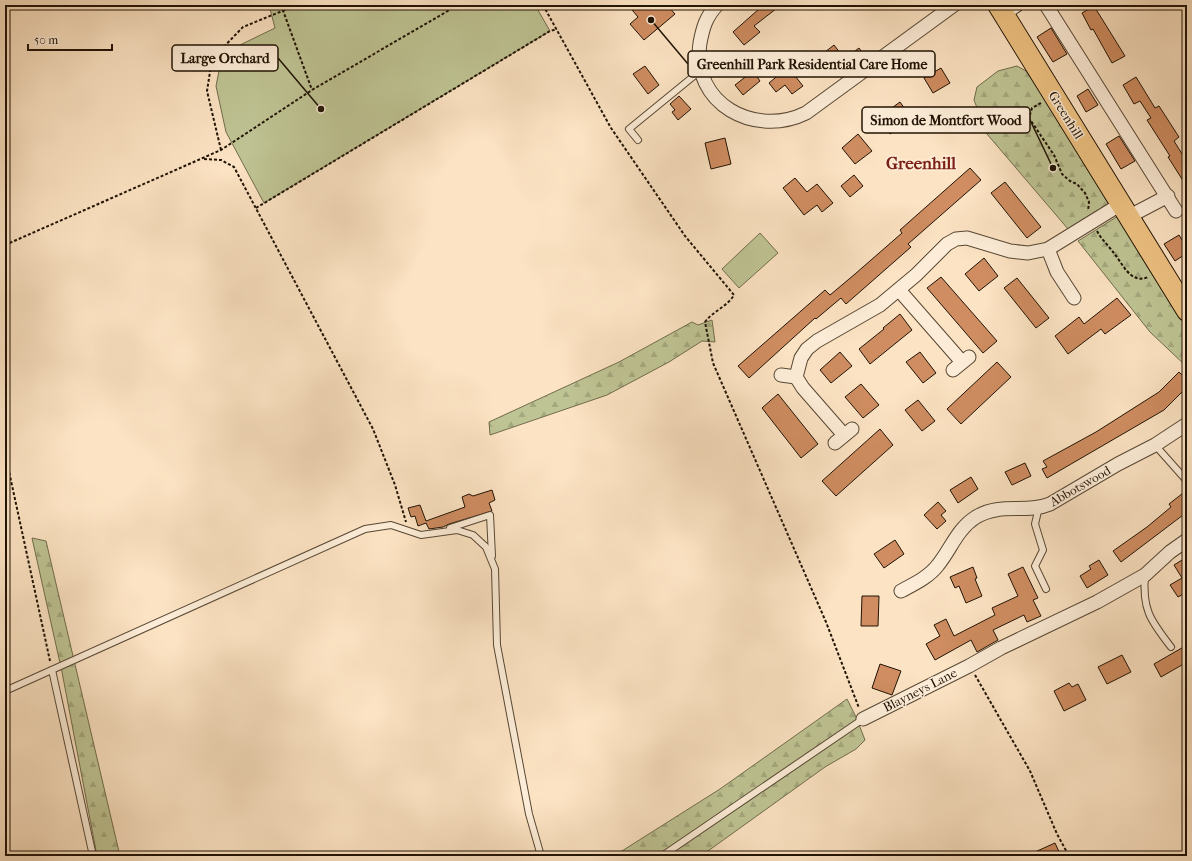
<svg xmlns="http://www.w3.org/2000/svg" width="1192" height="861" font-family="'IM FELL French Canon',serif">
<defs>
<pattern id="forest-firs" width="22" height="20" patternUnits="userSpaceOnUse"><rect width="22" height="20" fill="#bfc494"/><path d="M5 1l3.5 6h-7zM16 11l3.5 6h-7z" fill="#a4a87e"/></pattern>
</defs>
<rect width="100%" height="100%" fill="#fce3c3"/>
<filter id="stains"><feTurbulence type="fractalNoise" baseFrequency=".005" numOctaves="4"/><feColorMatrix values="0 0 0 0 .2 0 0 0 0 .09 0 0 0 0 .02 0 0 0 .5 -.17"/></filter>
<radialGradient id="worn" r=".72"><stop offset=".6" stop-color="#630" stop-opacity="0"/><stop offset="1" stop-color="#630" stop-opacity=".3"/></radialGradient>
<!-- forest -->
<g fill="url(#forest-firs)" stroke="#706c4c">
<path d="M1017,66L1026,71L1045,99L1111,202L1068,229L987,134L974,100L977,87L998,71Z"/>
<path d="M1118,216L1187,328V367L1150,332L1078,241Z"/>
<path d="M712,320L715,342L702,341L669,362L607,395L490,435L489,422L619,362L692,322L698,325Z"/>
<path d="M32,538L46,541L120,856H97L62,672Z"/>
<path d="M847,699L856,717L865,740L856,749L825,767L701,856H614L720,789Z"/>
</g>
<!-- park -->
<g fill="#bfc494" stroke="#706c4c">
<path d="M269,5H535L550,31L264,203L226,132L216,86L221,61L238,46L275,28Z"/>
<path d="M760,233L778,253L739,288L722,269Z"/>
</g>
<!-- building -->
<g fill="#cf8d61" stroke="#201305">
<path d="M628,5H667L675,14L644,40L630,24L638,17Z"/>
<path d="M755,5H781L754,26L760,32L744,45L733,32L759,9Z"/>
<path d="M1094,6L1125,56L1112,63L1093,29L1091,30L1082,13Z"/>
<path d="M1051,28L1067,54L1053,62L1037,37Z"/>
<path d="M834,45L844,58L820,76L811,63Z"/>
<path d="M859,48L866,58L858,63L851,54Z"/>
<path d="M645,66L659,85L648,94L633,74Z"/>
<path d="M788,67L803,86L792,94L785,85L776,92L769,83Z"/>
<path d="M941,68L950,83L933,93L924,78Z"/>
<path d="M753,71L760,81L743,95L735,85Z"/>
<path d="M1136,77L1155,108L1159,106L1179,137L1174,141L1187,162V187L1168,157L1170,156L1147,120L1151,118L1140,101L1134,104L1123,85Z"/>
<path d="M1088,89L1098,105L1086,112L1077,96Z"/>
<path d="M679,96L691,109L678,120L672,112L675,110L670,104Z"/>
<path d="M900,102L912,119L890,134L878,118Z"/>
<path d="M858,134L872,151L855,164L842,148Z"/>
<path d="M1119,136L1135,161L1121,169L1106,144Z"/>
<path d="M725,138L731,164L711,169L705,143Z"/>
<path d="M970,168L981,180L908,244L911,247L846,304L841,298L816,319L815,318L749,378L738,366L825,290L830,295L855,274L902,233L900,230Z"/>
<path d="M854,175L863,186L850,197L841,186Z"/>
<path d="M795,178L807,192L817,184L833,203L822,212L817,205L804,215L783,188Z"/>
<path d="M1005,182L1041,227L1027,238L991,193Z"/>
<path d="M1179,235L1187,248V253L1175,261L1164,244Z"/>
<path d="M984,258L998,276L979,291L965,274Z"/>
<path d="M941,277L997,341L983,353L927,288Z"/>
<path d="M1017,278L1049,318L1036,328L1004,288Z"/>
<path d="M1117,298L1131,315L1105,334L1101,329L1068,354L1055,336L1079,317L1084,324Z"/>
<path d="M900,314L912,330L870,364L859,349L884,329L883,328Z"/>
<path d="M840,352L852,366L831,383L820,370Z"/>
<path d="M920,352L936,373L923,383L906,362Z"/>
<path d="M997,362L1011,377L961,424L947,409Z"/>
<path d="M1179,372L1187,380V387L1164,410L1047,478L1042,469L1047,467L1043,461L1096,432L1159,392Z"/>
<path d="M861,384L879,405L863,418L845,397Z"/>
<path d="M778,394L818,444L801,458L762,408Z"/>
<path d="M918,400L935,421L922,431L905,410Z"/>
<path d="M880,429L893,445L836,496L822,481Z"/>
<path d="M1025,463L1031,476L1012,485L1005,472Z"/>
<path d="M971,477L978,489L958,503L950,490Z"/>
<path d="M492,490L495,500L489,503L492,511L449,524L443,527L429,529L426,523L418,526L415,516L411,517L408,508L420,505L426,521L465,507L462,497L469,494L473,496Z"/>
<path d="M1187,490V512L1121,562L1113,551L1147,527L1171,507L1169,504Z"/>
<path d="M938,502L946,511L941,515L946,521L937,529L924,515Z"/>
<path d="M895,540L904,554L884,568L874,554Z"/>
<path d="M1187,557V592L1178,597L1170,585L1182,578L1174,565Z"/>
<path d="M1099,560L1108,575L1087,588L1080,576L1091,569L1089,566Z"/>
<path d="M973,567L977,578L975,579L982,596L966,603L959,586L955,588L950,577Z"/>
<path d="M1023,567L1038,598L1033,600L1041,616L1027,622L1024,615L993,630L998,640L977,652L971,640L935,660L926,644L940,636L934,625L946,619L954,636L995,615L992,608L1018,596L1008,574Z"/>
<path d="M862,596H879L878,626H861Z"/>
<path d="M1187,645V662L1161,677L1154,664Z"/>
<path d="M1122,655L1131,672L1107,684L1098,667Z"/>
<path d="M880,664L901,671L892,695L872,688Z"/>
<path d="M1069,683L1072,687L1078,684L1086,700L1064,711L1054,691Z"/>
<path d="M1055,843L1061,856H1026Z"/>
</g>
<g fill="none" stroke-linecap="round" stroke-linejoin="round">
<defs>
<g id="lane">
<path d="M638,140L629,129L700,71"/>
<path d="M1155,445L1187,481"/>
<path d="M1039,507L1035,524L1043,550L1035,566L1046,589"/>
<path d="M450,528L490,515L492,556"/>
<path d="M1145,575C1142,609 1150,620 1171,647"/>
<path d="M52,670L93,856"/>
<path d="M5,691L365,529L391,525L421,535L457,530L473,535L486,547L495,569L497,645L529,814L541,856"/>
<path d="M662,856L863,719"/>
</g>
<g id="street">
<path d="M717,5C706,17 703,27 700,43C691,104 755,138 806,113L954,5"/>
<path d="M1046,5L1176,211"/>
<path d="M1004,14L1017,5"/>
<path d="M1128,217L1168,196"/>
<path d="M1048,249L1057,272L1074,298"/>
<path d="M899,290L962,362"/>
<path d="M953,370L969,357"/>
<path d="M781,375L796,377"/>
<path d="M844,435L803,388L796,377L801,358L807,349L817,341L880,305L916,275L947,244L956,239L967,238L1010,251L1028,253L1048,249L1121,204"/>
<path d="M835,443L852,429"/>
<path d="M901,591C914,584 929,577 938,565C951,549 957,529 976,517C1001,502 1026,514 1050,504L1118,464L1155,445L1187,424"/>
<path d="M863,719L969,666L1001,648L1097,602L1145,575L1170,552L1187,540"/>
</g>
<path id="primary" d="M998,5L1187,311"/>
</defs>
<!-- lane casing -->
<use href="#lane" stroke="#574734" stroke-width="8"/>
<!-- street casing -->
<use href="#street" stroke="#574734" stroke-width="15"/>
<!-- primary casing -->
<use href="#primary" stroke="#201305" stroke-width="22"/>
<!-- path -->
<g stroke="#201305" stroke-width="2" stroke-dasharray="3 2" stroke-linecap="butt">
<path d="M281,5L312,90"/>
<path d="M543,5L611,128L685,236L734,295C728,306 713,311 705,322L713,363L826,622L859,708"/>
<path d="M1041,103L1032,108L1029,118L1054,155L1062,174L1070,181L1077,184L1085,193L1089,202L1088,211"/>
<path d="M221,150L207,91L212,59L243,27L297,5"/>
<path d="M204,159L221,160L234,167L373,429L395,485L406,522"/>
<path d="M256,208L550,31L557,29"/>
<path d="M1097,231C1101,239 1108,245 1113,252C1122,262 1130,285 1148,277"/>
<path d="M5,245L221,150L312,90L458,5"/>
<path d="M5,453L50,661"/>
<path d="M975,675L1030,771L1057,834L1069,856"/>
</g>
<!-- lane -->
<use href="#lane" stroke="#fdedd8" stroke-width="6"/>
<!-- street -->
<use href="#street" stroke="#fdedd8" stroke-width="13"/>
<!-- primary -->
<use href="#primary" stroke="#eec282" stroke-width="20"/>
</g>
<g text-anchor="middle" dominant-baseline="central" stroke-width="3" stroke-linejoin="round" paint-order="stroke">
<!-- street labels -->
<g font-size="13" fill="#201305" stroke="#fdedd8">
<text transform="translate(1066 115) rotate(58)">Greenhill</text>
<text transform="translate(1080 486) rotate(-30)">Abbotswood</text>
<text transform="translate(920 690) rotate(-27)">Blayneys Lane</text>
</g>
<!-- district labels -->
<g font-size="17" font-weight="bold" fill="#7a1f14" stroke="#fdedd8">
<text x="921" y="163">Greenhill</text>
</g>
</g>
<!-- callouts -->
<path fill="none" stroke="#201305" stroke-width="1.5" d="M321 109L278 58M651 20L688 64M1053 168L1030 120"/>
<g fill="#201305" stroke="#fdedd8" stroke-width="1.5">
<circle cx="321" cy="109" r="4"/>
<circle cx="651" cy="20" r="4"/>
<circle cx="1053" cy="168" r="4"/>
</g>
<g fill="#fdedd8" stroke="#201305" stroke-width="1.5">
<rect x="172" y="45" width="106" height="26" rx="4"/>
<rect x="688" y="51" width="247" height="26" rx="4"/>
<rect x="862" y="107" width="168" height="26" rx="4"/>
</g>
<g font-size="14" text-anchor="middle" font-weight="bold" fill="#201305">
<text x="225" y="63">Large Orchard</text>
<text x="812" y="69">Greenhill Park Residential Care Home</text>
<text x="946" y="125">Simon de Montfort Wood</text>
</g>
<!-- margin -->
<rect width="1192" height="861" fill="none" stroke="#fce3c3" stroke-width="20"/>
<rect x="6" y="6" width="1180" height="849" fill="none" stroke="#201305" stroke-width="2"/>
<rect x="10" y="10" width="1172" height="841" fill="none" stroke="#201305"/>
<!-- scale -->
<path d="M28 44v6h84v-6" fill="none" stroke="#201305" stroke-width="2"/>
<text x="34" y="44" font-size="12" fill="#201305" stroke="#fdedd8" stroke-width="3" paint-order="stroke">50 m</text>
<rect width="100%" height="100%" filter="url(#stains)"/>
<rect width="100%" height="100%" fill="url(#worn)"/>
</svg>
